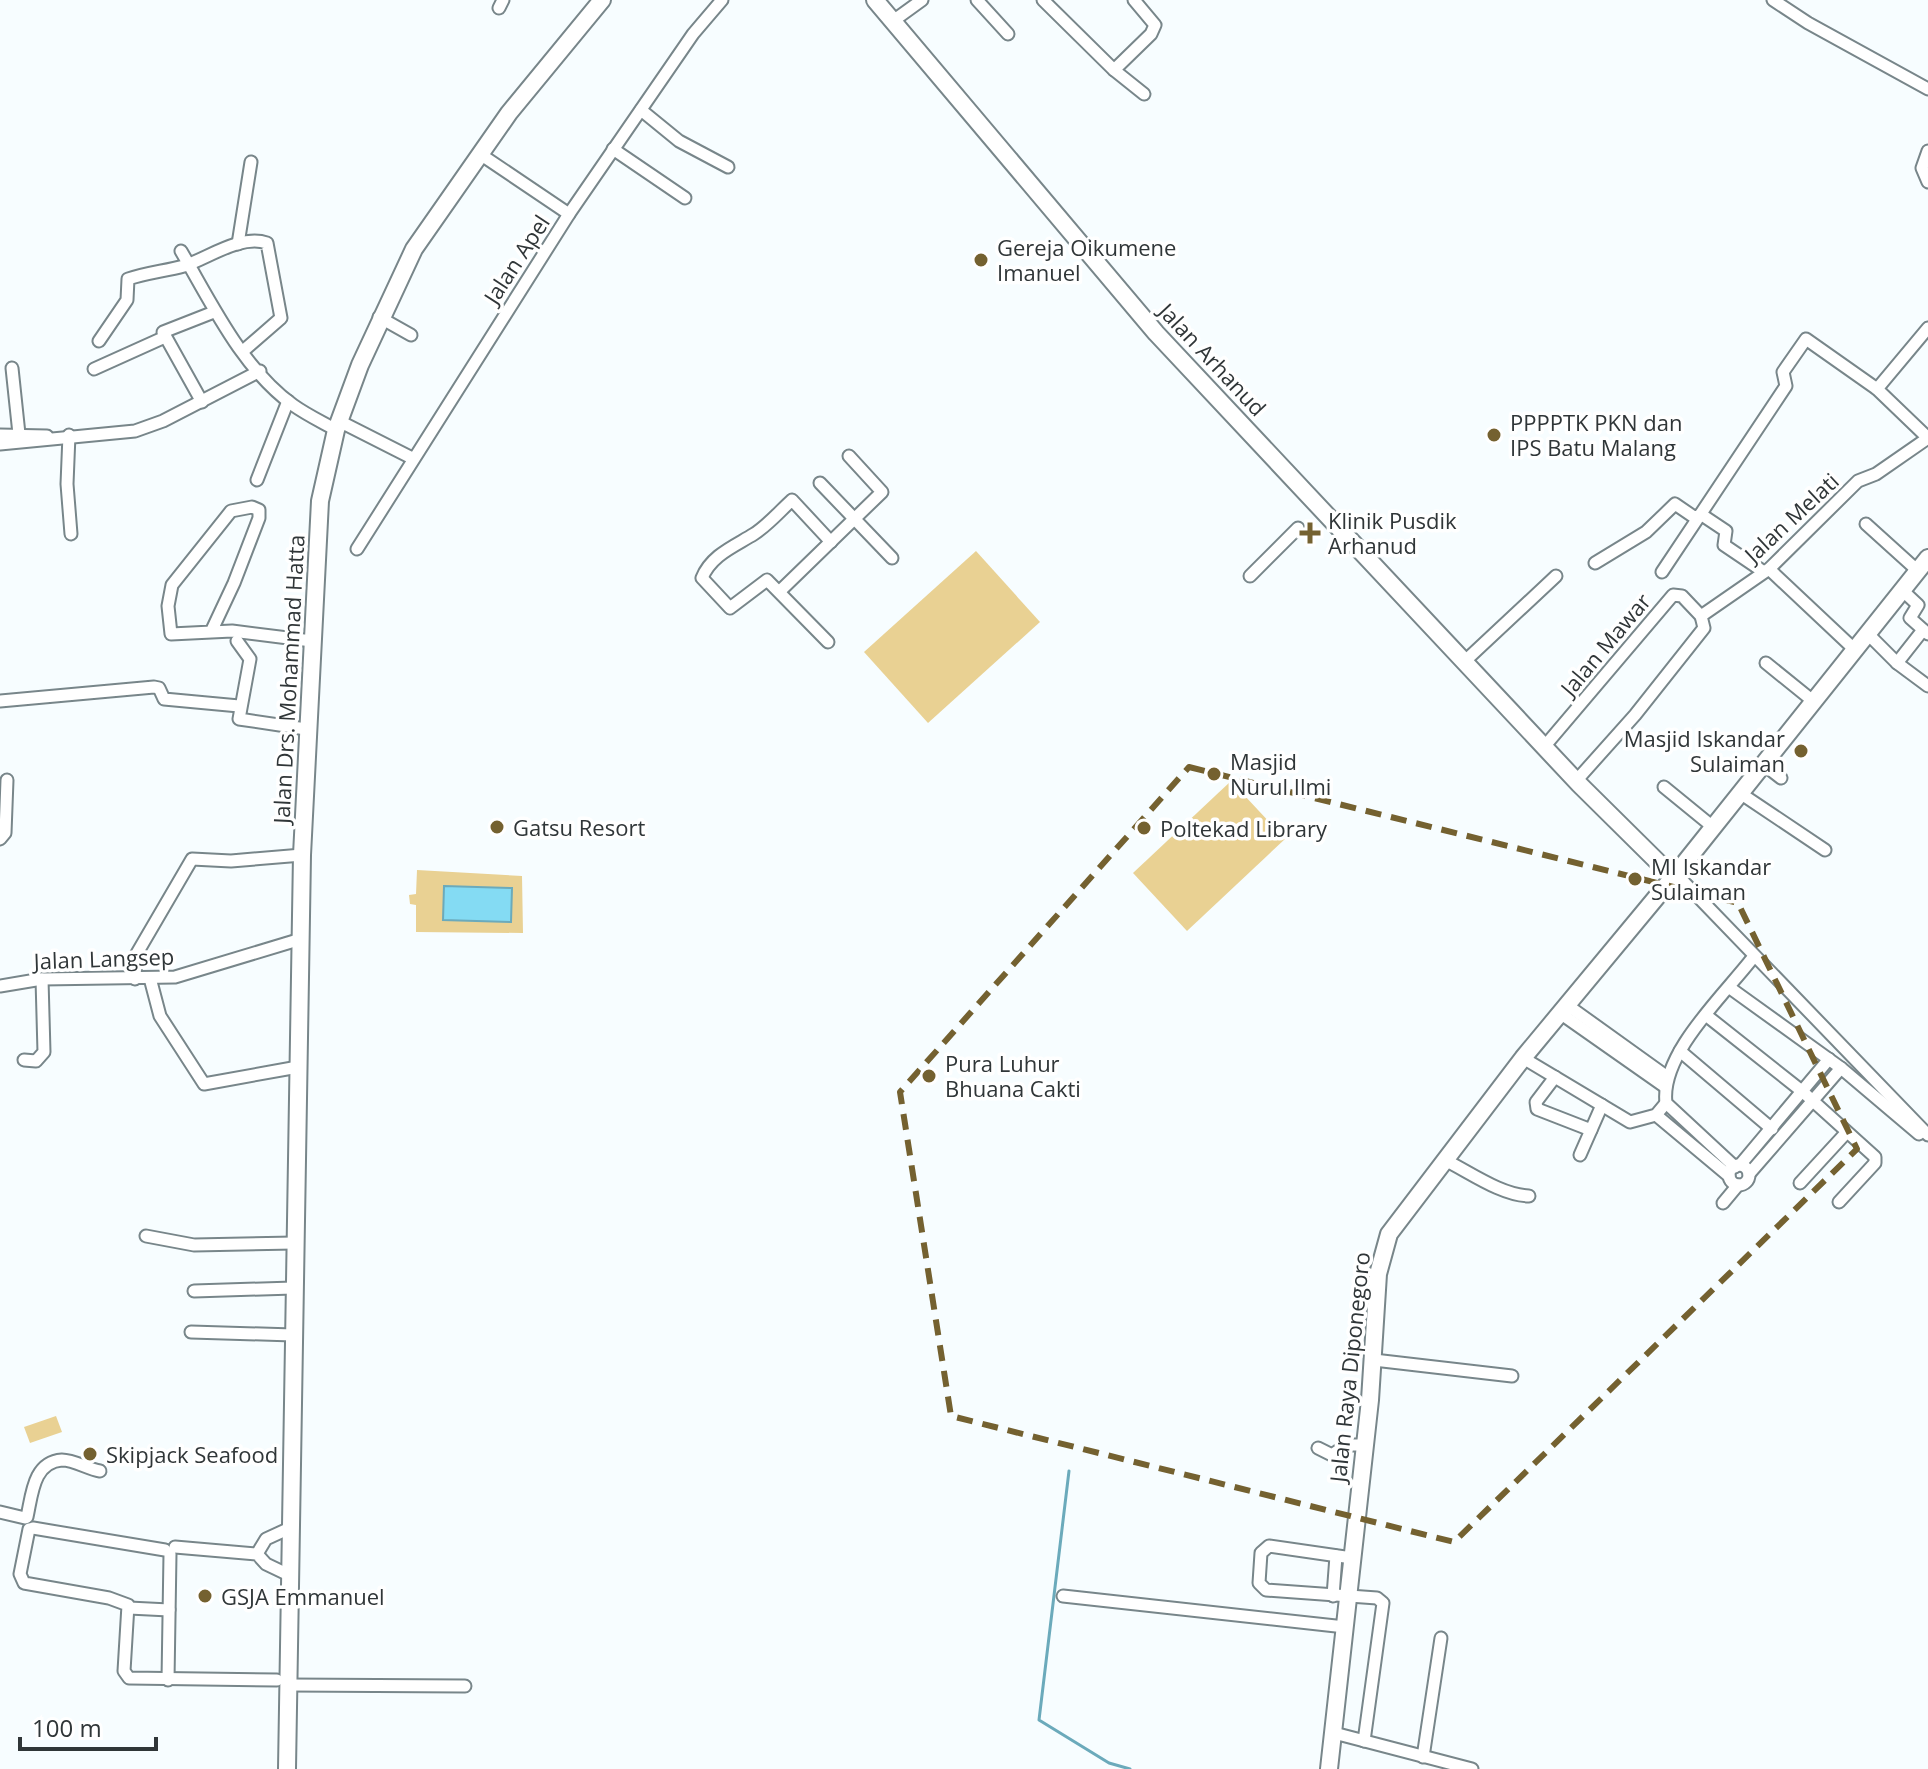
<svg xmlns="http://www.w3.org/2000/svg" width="1928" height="1769" font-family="'Open Sans',sans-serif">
<rect width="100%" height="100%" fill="#f7fdff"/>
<!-- green -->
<g fill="#e9d193">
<path d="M976,551L1040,622L928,723L864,652Z"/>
<path d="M1231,781L1285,839L1187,931L1133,873Z"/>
<path d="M417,870L522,876L523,933L416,932V905L410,904L409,895L416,894Z"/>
<path d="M56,1416L62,1432L30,1443L24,1427Z"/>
</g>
<!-- water -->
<path fill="#84dbf3" stroke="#6baabb" stroke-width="2" d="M444,886L512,888L511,922L443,920Z"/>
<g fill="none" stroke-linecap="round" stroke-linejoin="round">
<!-- stream -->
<path stroke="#6baabb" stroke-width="3" d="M1069,1471L1039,1720L1109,1763L1130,1769"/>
<defs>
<g id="street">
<path d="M977,0L1008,34"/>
<path d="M1043,0L1114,70L1144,94"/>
<path d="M1773,0L1808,23L1928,89"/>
<path d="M499,8L503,0"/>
<path d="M893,21L922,0"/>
<path d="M1114,70L1151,34L1155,25L1134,0"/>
<path d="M641,110L679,141L728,167"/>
<path d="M613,149L685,198"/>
<path d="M1928,151L1922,168L1928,182"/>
<path d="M480,154L569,214"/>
<path d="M238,244L251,162"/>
<path d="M181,251C212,304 242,368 293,405C307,415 322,422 336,430"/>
<path d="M379,317L411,335"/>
<path d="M99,341L127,300L128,279C146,273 165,271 184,266C208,258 241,234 267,243L281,318L243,351"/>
<path d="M12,368L19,434"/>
<path d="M94,369L165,337"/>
<path d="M1877,389L1928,328"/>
<path d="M202,402L163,332L214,312"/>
<path d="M339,421L412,458"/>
<path d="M0,435L47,436"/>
<path d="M69,435L67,484L71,534"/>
<path d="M0,444L135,431L163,421L260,371"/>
<path d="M257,480L288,401"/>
<path d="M820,483L892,558"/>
<path d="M1866,524L1918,571"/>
<path d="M357,549L569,214L693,34L722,0"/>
<path d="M1595,563L1646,532L1675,504L1694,517L1702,515L1726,531L1724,545L1764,572"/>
<path d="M1769,569L1854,649"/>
<path d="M1662,572L1786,386L1783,372L1806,339L1877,389L1928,438"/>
<path d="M1250,576L1298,528"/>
<path d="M1902,590L1918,605L1910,618L1928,634"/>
<path d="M780,591L882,492L849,456"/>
<path d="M211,632L234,583L259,518V510L252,507L231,511L172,585L168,606L171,634L232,631L312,641"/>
<path d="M1867,633L1897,663L1928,686"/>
<path d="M237,641L250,659L239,719L306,729"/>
<path d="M828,642L767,580L730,608L702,578C711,555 735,546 754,534C768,525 780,511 792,500L831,542"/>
<path d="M1464,662L1556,576"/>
<path d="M1766,663L1813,701"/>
<path d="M1897,663L1923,630"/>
<path d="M0,701L154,687L159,688L164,699L239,706"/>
<path d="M1544,747L1673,595L1682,596L1701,616"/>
<path d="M1763,764L1781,778"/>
<path d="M1576,781L1635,715L1704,628L1701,616L1769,569L1858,481L1876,474L1928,438"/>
<path d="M1664,787L1713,827"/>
<path d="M1740,793L1825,850"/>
<path d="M0,839L5,833L7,780"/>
<path d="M1676,874L1928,1135"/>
<path d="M150,978L160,1016L204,1084L298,1067"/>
<path d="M135,979L136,955L192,859L231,861L302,855"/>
<path d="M0,986L42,979L175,977L301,939"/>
<path d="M1730,988L1841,1068L1919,1134"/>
<path d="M1567,1005L1666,1076"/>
<path d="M1560,1013L1664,1086"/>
<path d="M1707,1016L1803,1092L1875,1157V1163L1839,1202"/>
<path d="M1680,1051L1772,1129"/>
<path d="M1523,1058L1630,1122L1656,1115L1666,1103"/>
<path d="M24,1060L36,1061L44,1052L42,979"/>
<path d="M1555,1077L1536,1102L1537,1109L1591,1130"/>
<path d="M1656,1115L1729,1176"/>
<path d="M1580,1155L1602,1105"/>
<path d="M1445,1160C1471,1173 1501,1195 1529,1196"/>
<path d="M1740,1165L1829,1059"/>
<circle cx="1739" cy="1175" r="10"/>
<path d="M1735,1167L1666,1103C1660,1055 1722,997 1751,960"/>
<path d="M1749,1174L1841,1068"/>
<path d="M1800,1183L1846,1133"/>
<path d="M1723,1203L1738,1185"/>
<path d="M146,1236L194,1245L294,1243"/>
<path d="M194,1291L293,1288"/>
<path d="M191,1332L293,1335"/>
<path d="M1374,1360L1512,1376"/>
<path d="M1318,1448L1332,1455L1346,1445H1364"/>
<path d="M0,1512L25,1518"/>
<path d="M27,1517C32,1495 33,1462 62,1460C74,1460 88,1469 100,1471"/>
<path d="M33,1528L165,1550"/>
<path d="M29,1529L20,1574L24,1583L109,1598L128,1605L124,1671L129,1678L277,1680"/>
<path d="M175,1547L257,1554L266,1564L289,1575"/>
<path d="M257,1554L266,1539L290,1528"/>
<path d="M1352,1558L1269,1546L1261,1553L1259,1583L1266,1590L1377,1598L1383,1603L1364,1741"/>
<path d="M1063,1596L1345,1627"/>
<path d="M1333,1596L1336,1556"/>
<path d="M129,1608L169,1610"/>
<path d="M168,1680L170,1554"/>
<path d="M288,1685L465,1686"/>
<path d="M1334,1733L1472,1769"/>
<path d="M1423,1757L1441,1638"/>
</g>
<g id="secondary">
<path d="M875,0L1156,333L1579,784L1673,877"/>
<path d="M1329,1769L1370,1400L1378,1274L1389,1234L1523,1058L1679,870L1928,558"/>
</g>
<path id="primary" d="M287,1769L302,855L320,501L336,430L360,365L414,249L509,113L602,0"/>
</defs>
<!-- street casing -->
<use href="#street" stroke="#78868a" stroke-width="15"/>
<!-- secondary casing -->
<use href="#secondary" stroke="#78868a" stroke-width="20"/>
<!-- primary casing -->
<use href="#primary" stroke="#78868a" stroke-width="20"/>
<!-- street -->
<use href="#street" stroke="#fff" stroke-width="11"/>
<!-- secondary -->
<use href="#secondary" stroke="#fff" stroke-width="16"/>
<!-- primary -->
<use href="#primary" stroke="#fff" stroke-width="16"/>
</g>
<!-- marked area -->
<path fill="none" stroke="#746130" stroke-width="6" stroke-dasharray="16 10" stroke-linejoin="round" d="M1189,767L1738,903L1857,1149L1454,1542L951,1416L900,1092Z"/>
<!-- markers -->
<g fill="#746130" stroke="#fff" stroke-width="3">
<circle cx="981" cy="260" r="8"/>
<circle cx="1494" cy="435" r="8"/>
<path d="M1306 521h8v8h8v8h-8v8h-8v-8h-8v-8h8z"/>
<circle cx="1801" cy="751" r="8"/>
<circle cx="1214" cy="774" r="8"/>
<circle cx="497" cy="827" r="8"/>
<circle cx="1144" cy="828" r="8"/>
<circle cx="1635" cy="879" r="8"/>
<circle cx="929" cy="1076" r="8"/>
<circle cx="90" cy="1454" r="8"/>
<circle cx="205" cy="1596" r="8"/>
</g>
<g text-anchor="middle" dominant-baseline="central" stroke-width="7" stroke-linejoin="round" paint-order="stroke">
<!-- poi labels -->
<g font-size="22" fill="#303638" stroke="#fff" text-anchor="start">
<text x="997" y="247">Gereja Oikumene<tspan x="997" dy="25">Imanuel</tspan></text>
<text x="1510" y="422">PPPPTK PKN dan<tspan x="1510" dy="25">IPS Batu Malang</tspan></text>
<text x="1328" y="520">Klinik Pusdik<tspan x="1328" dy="25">Arhanud</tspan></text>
<text x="1785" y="738" text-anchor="end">Masjid Iskandar<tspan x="1785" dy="25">Sulaiman</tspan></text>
<text x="1230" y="761">Masjid<tspan x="1230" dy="25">Nurul Ilmi</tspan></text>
<text x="513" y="827">Gatsu Resort</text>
<text x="1160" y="828">Poltekad Library</text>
<text x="1651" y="866">MI Iskandar<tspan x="1651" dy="25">Sulaiman</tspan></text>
<text x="945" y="1063">Pura Luhur<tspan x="945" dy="25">Bhuana Cakti</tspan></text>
<text x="106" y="1454">Skipjack Seafood</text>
<text x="221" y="1596">GSJA Emmanuel</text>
</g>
<!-- street labels -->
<g font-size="22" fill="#303638" stroke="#fff">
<text transform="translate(516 259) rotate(-57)">Jalan Apel</text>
<text transform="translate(1213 359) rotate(47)">Jalan Arhanud</text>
<text transform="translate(1791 517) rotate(-43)">Jalan Melati</text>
<text transform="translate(1605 644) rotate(-50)">Jalan Mawar</text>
<text transform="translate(288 679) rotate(-87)">Jalan Drs. Mohammad Hatta</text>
<text transform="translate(104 958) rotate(-2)">Jalan Langsep</text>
<text transform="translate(1349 1367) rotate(-84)">Jalan Raya Diponegoro</text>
</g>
</g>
<!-- scale -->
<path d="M20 1737v12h136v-12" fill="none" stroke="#303638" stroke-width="4"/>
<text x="32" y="1737" font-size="24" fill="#303638" stroke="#ffffff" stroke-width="6" paint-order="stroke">100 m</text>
</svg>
